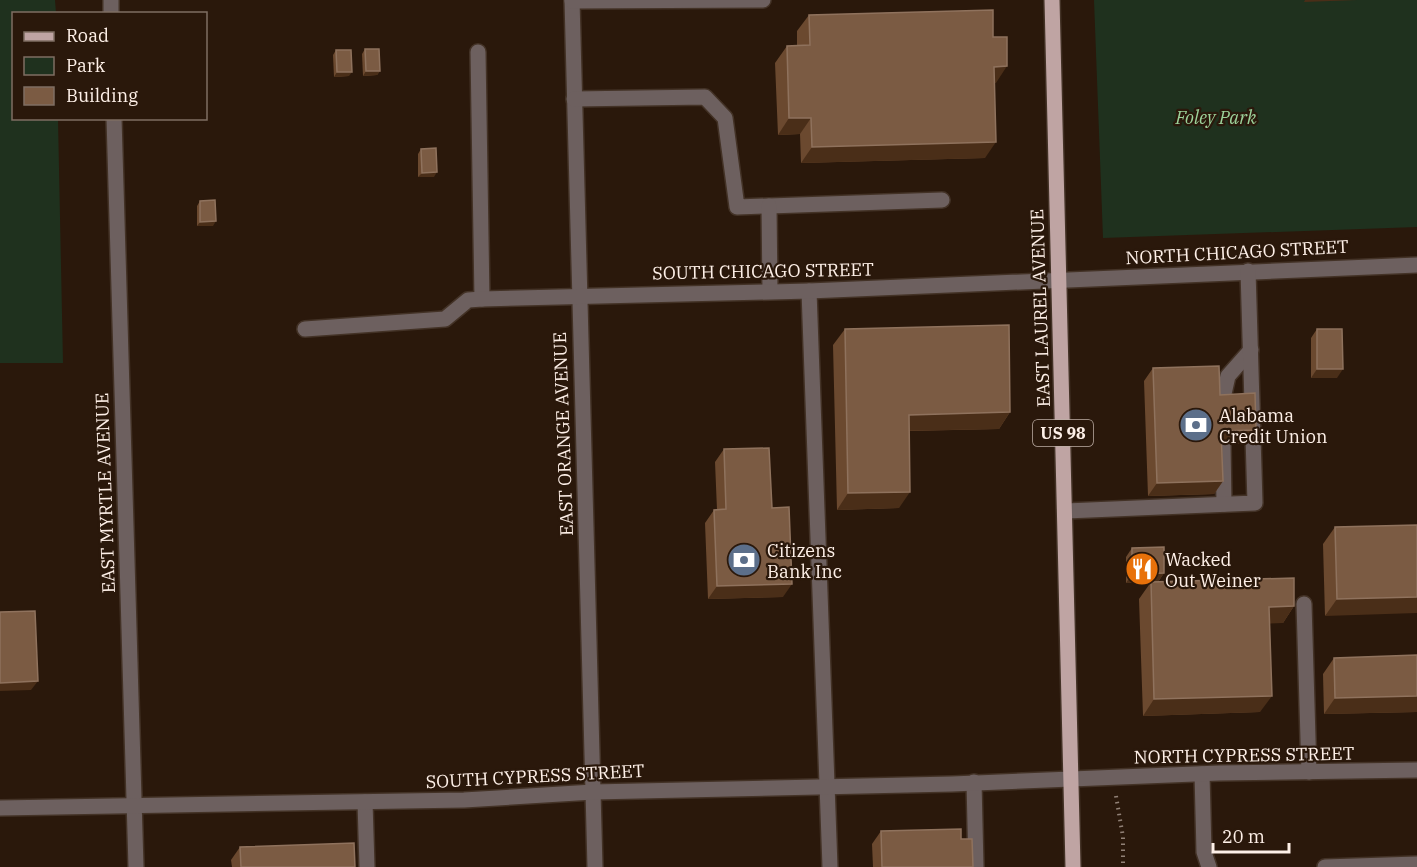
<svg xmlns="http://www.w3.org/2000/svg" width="1417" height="867" font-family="'IBM Plex Serif',serif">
<rect width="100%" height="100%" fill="#2a180b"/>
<!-- green -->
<g fill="#1f311e">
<path d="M0,0H55L56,13L14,14V118L58,119L63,363H0Z"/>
<path d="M1094,0H1417V227L1103,238Z"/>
</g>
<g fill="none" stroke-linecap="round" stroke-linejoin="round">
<defs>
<g id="minor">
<path d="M111,0V14"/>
<path d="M572,0L595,867"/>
<path d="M572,1L763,0"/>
<path d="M478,52L482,299"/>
<path d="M574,99L705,97L725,118L737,207L942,200"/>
<path d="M114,118L136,867"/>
<path d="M769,206L770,291"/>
<path d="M809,291L830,867"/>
<path d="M305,329L445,319L468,300L482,299L809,291L1417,265"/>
<path d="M1221,407L1228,376L1251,350"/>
<path d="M1223,444L1224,504"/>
<path d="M1066,511L1255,503L1248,271"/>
<path d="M1304,604L1309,772"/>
<path d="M1202,774L1204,852L1209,867"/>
<path d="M974,782L976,867"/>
<path d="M365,802L367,867"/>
<path d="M0,808L464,800L593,792L952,784L1219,773L1417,770"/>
<path d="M1325,867L1417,864"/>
</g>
<path id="major" d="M1052,0L1073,867"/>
</defs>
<!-- minor casing -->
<use href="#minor" stroke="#433226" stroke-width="18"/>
<!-- major casing -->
<use href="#major" stroke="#433226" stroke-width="18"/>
<!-- path -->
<path stroke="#918177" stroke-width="4" stroke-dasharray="1.5 4.5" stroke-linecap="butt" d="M1116,796L1123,837V867"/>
<!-- minor -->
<use href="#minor" stroke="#6d605f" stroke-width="15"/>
<!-- major -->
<use href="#major" stroke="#bfa4a3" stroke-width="15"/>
</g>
<!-- wall -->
<g fill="#6b492f">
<path d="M809,15L996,83H995L985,158L801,163L800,134L778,135L775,63L787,46H797V31Z"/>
<path d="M365,49L380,71L377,75L363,76L362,54Z"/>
<path d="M336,50L349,76L334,77L333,55Z"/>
<path d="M421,149L434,177H418V154Z"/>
<path d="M200,201L213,226H197V206Z"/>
<path d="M845,329L1010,412L999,429L909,431L899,508L837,510L833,345Z"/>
<path d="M1317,329L1337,378H1311V338Z"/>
<path d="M1153,368L1220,395L1247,443L1222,444L1223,481L1214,494L1148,496L1144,381Z"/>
<path d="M724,449L772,508L783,597L708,599L705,523L714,510H717L715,462Z"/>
<path d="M1417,525L1325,616L1323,544L1335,527Z"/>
<path d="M1132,548L1164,573L1158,582L1126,583V557Z"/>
<path d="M1151,582L1294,606L1283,623H1270L1260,712L1143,716L1139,599Z"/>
<path d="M1417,655V712L1324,714L1323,674L1334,658Z"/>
<path d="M881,831L961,839L973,867H873L872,844Z"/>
<path d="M240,847L355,867H232L231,860Z"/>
</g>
<!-- shaded-wall -->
<g fill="#4a2e18">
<path d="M1305,0H1357L1304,2Z"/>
<path d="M1007,66L996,83H982L994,67Z"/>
<path d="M366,71H380L377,75L363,76Z"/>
<path d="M337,72H352L349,76L334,77Z"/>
<path d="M789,118H811L800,134L778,135Z"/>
<path d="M996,142L985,158L801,163L812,147Z"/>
<path d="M437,172L434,177H418L422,173Z"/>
<path d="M216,221L213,226H197L200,222Z"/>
<path d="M1317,369H1343L1337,378H1311Z"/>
<path d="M1010,412L999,429L897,431L909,415Z"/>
<path d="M1256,430L1247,443L1212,444L1221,431Z"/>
<path d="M1223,481L1214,494L1148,496L1157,483Z"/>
<path d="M910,492L899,508L837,510L848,493Z"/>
<path d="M1164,573L1158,582L1126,583L1132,574Z"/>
<path d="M792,584L783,597L708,599L717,586Z"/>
<path d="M1417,597V613L1325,616L1337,599Z"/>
<path d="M1294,606L1283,623L1258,624L1269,607Z"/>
<path d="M38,681L31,690L0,691V683Z"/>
<path d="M1272,696L1260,712L1143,716L1154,699Z"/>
<path d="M1417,696V712L1324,714L1335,698Z"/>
</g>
<!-- building -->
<g fill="#7b5b43" stroke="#8f725d" stroke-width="1.5">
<path d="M993,10V37H1007V66L994,67L996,142L812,147L811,118H789L787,46L810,45L809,15Z"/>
<path d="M365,49H379L380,71H366Z"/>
<path d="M336,50H351L352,72H337Z"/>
<path d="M436,148L437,172L422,173L421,149Z"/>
<path d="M215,200L216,221L200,222V201Z"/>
<path d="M1009,325L1010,412L909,415L910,492L848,493L845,329Z"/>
<path d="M1317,329H1342L1343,369H1317Z"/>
<path d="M1219,366L1220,395L1255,393L1256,430L1221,431L1223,481L1157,483L1153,368Z"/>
<path d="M769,448L772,508L789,507L792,584L717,586L714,510L726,509L724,449Z"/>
<path d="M1417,525V597L1337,599L1335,527Z"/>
<path d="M1164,547V573L1132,574V548Z"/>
<path d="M1294,578V606L1269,607L1272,696L1154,699L1151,582Z"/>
<path d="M35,611L38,681L0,683V612Z"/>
<path d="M1417,655V696L1335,698L1334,658Z"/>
<path d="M961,829V839H972L973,867H882L881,831Z"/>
<path d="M354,843L355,867H241L240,847Z"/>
</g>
<!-- icons -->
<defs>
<symbol id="bank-disc" viewBox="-11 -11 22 22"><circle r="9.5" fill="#5c6f8a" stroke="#2a180b"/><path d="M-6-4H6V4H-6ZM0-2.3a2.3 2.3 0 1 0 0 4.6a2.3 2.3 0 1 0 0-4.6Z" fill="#fff"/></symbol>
<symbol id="restaurant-disc" viewBox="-11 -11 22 22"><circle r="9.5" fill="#e8710a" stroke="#2a180b"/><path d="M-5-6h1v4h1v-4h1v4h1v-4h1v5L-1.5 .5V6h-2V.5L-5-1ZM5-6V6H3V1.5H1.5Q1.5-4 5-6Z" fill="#fff"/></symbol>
</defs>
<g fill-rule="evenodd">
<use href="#bank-disc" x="1177" y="406" width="38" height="38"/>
<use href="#bank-disc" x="725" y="541" width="38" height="38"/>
<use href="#restaurant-disc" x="1123" y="550" width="38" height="38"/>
</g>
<g text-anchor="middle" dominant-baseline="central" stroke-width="4.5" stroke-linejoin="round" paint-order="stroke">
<!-- shield labels -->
<rect fill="#2a180b" stroke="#beafa6" stroke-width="1.5" x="1033" y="420" width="60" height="26" rx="4.5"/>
<g font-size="16" font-weight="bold" fill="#fef0e8">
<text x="1063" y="433">US 98</text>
</g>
<!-- park labels -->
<g font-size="18" font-style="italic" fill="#9cd29a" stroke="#2a180b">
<text x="1216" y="117">Foley Park</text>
</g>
<!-- street labels -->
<g font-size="18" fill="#fef0e8" stroke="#2a180b">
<text transform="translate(1237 252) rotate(-3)">NORTH CHICAGO STREET</text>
<text transform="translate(763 271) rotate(-1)">SOUTH CHICAGO STREET</text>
<text transform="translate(1040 308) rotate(-92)">EAST LAUREL AVENUE</text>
<text transform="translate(563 434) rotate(-92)">EAST ORANGE AVENUE</text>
<text transform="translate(105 493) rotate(-92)">EAST MYRTLE AVENUE</text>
<text transform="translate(1244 755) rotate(-1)">NORTH CYPRESS STREET</text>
<text transform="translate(535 776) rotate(-3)">SOUTH CYPRESS STREET</text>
</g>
<!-- poi labels -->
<g font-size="18" fill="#fef0e8" stroke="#2a180b" text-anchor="start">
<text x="1219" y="415">Alabama<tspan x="1219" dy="21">Credit Union</tspan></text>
<text x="767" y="550">Citizens<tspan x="767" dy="21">Bank Inc</tspan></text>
<text x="1165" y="559">Wacked<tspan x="1165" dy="21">Out Weiner</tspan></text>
</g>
</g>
<!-- legend -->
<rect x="12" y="12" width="195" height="108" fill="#2a180b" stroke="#7f6e63" stroke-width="1.5"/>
<rect x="24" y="32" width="30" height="9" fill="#bfa4a3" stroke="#7f6e63" stroke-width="1.5"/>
<text x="66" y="42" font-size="18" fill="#fef0e8">Road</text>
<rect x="24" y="57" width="30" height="18" fill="#1f311e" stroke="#7f6e63" stroke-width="1.5"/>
<text x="66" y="72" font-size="18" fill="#fef0e8">Park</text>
<rect x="24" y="87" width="30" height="18" fill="#7b5b43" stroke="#7f6e63" stroke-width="1.5"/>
<text x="66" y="102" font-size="18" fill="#fef0e8">Building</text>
<!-- scale -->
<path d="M1213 843v9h76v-9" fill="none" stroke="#fef0e8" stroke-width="3"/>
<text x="1222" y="843" font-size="18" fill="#fef0e8" stroke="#2a180b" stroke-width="4.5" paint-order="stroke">20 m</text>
</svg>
